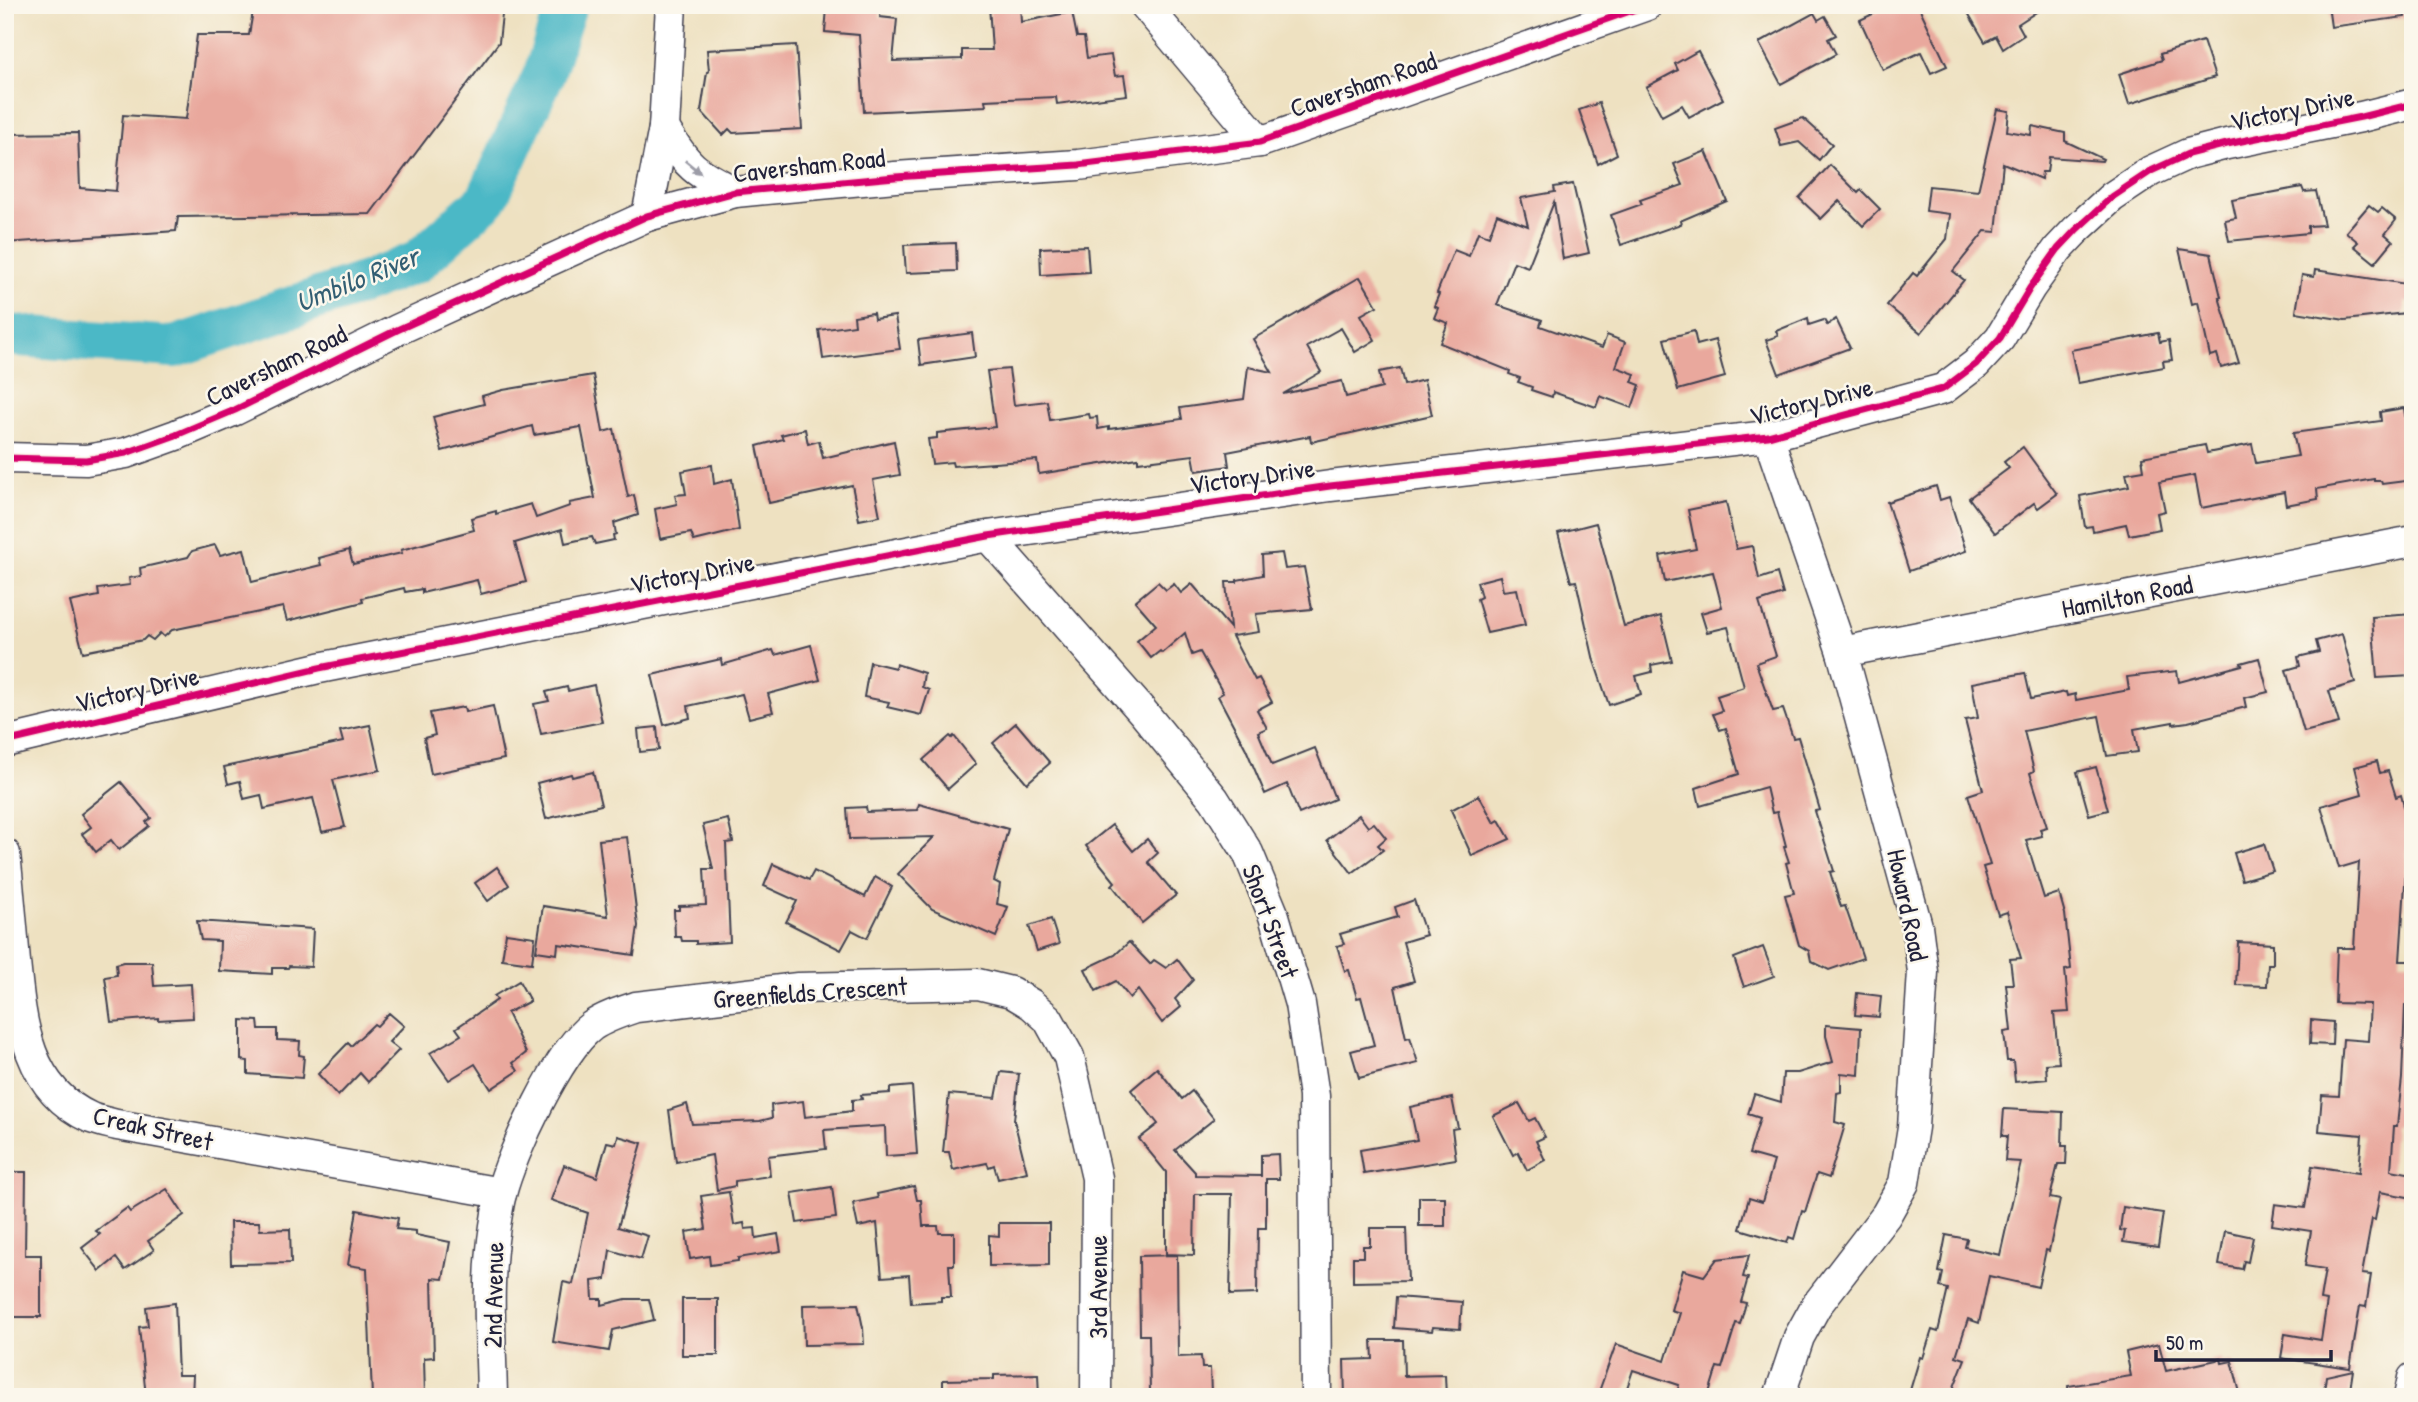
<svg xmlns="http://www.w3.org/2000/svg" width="2418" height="1402" font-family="'Patrick Hand',sans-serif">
<rect width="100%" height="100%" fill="#fbf7ec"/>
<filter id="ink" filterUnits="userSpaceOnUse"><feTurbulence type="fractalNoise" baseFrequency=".0143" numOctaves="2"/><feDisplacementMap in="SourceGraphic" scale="14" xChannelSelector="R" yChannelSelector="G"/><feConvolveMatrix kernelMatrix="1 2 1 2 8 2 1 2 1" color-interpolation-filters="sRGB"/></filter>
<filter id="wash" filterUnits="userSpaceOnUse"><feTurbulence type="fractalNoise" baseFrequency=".00686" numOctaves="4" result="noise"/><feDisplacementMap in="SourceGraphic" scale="28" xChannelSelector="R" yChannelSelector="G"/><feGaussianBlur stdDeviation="1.57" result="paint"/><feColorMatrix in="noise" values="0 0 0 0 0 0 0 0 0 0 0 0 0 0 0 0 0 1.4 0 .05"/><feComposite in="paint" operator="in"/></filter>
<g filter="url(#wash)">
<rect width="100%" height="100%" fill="#eee1c1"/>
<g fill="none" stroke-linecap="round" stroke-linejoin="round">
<!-- river -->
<path stroke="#4bb8c6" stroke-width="42" d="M5,335L174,347L363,283L417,262L487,199L544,74L566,5"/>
</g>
<g id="blocks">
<!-- building -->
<g fill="#e9a89d">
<path d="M254,5H503L499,42L370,214L178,217L176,231L5,243V134L78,133L80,188L116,191L123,115L186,119L197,35H249Z"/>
<path d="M854,5H881L880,17L897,19L893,61L962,59V50H992L989,5H1020L1021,22L1072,12L1077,37H1084L1087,58L1111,55L1115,76L1124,75L1127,95L1057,104L1056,97L985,100L986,106L864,112L859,35L825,32L827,8L854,10Z"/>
<path d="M1892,5H1918L1947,66L1931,73L1921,52L1883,70L1860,20Z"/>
<path d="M1977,5H2047L2018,24L2024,35L2003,49L1996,36L1985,42L1967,11Z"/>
<path d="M2328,5H2404L2405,17L2331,27Z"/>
<path d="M1814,13L1818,20L1825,16L1836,35L1828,39L1836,54L1781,84L1759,43Z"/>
<path d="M2203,41L2215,77L2129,104L2119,74L2162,60L2160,54Z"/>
<path d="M796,45L802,129L733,133L729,129L723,135L701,111L707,72L709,71L707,50Z"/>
<path d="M1698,51L1723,99L1689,117L1682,105L1662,116L1646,87L1678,70L1675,64Z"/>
<path d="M1599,103L1617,154L1598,164L1579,110Z"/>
<path d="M1997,109L2009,111L2007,131L2031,135L2032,126L2065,133V141L2103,159L2102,161L2049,157L2047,172H2042L2041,179L2003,163L1996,232L1985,231L1953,271L1964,280L1921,333L1887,305L1913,273L1917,276L1947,239L1950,214L1926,211L1929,186L1978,191Z"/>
<path d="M1803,118L1832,144L1819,160L1799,142L1781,146L1775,128Z"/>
<path d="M1706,151L1727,201L1680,221L1681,224L1621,245L1611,215L1642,204L1640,200L1683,185L1674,164Z"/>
<path d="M1830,165L1858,193L1861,190L1880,209L1863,226L1839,201L1821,219L1799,198Z"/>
<path d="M1573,184L1589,253L1563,259L1554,202L1528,267L1514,262L1497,305L1542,320L1540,326L1602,348L1607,335L1625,342L1616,367L1635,374L1632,382L1640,385L1632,408L1600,396L1596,407L1553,392L1552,397L1531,390L1532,387L1518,382L1520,378L1509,374L1510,371L1440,343L1448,323L1434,318L1438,308L1434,306L1439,294L1437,293L1454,250L1469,256L1478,232L1489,236L1497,214L1528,226L1521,198L1555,192L1554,187Z"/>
<path d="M2302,187L2304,192L2316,191L2324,225L2308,226V233L2229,241L2225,220L2236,218L2232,200Z"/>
<path d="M2369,205L2378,212L2382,208L2396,220L2385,234L2393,241L2375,263L2354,246L2358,242L2346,232Z"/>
<path d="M956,243L957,271L906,273L904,245Z"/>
<path d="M1087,246L1089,272L1041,275L1040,248Z"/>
<path d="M2179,249L2211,254L2221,297H2219L2239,363L2221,368L2217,354L2210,356L2198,302L2192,304Z"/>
<path d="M2315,270L2413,285V302H2405V313L2345,320L2296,312L2302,275L2314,277Z"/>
<path d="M1360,277L1377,306L1361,315L1375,340L1355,352L1341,328L1307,347L1321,372L1283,394L1342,381L1346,397L1382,388L1379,372L1400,368L1404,385L1424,380L1432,415L1311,442L1310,436L1227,452L1229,466L1196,471L1193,455L1138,462V458L1039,474L1037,460L953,466L952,462L932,464L928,439L937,438V433L995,427L987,371L1009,369L1014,405L1047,401L1050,420L1089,414L1090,418L1097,417L1098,429L1109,427V429L1182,419L1180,408L1244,399L1248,367L1272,372L1253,339Z"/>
<path d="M873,313L874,319L895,316L900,349L823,359L819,330L855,325L854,316Z"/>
<path d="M1808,318L1809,325L1824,320L1827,325L1836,319L1850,348L1779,374L1766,340L1778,336L1776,331Z"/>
<path d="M1694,331L1697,345L1715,340L1725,377L1678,390L1664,339Z"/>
<path d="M972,333L975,357L921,365L918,340Z"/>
<path d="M2158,333L2160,342L2169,340L2172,360L2163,361L2164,367L2078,383L2071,350Z"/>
<path d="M593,375L603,432L614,429L628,497L634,495L638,515L614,523L616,534L613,535L614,540L595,544L592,537L565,543L562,529L515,543L526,582L481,594L477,580L422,593V589L405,592L404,588L362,598L363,602L287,621L283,607L172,630L164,637L160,633L153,640L147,636L143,640L83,652L70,602L99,596L98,589L130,585L129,578L141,576L140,568L188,557L192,551L215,545L220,555L244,549L252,582L321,565L319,558L349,550L353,564L402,553L401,550L474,530L471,518L496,511V514L531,504L536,518L570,506L569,503L595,498L581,427L534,435L532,426L442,451L433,417L484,404L482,396L503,390Z"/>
<path d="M2404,408L2409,441L2413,440V480L2382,484L2381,481H2374V479L2317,489L2318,499L2286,505L2284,492L2201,508L2195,475L2159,482L2165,511L2157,513L2160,529L2129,535L2126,524L2093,531L2092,526L2085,527L2080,496L2129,486L2126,473L2144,470L2142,457L2205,445L2207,453L2252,444L2256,463L2298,456L2293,433L2381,421L2380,412Z"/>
<path d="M805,429L808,444L819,441L823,458L894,441L900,475L873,480L880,516L859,520L852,485L769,503L757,446L783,439L781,435Z"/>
<path d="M2023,447L2057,494L2038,508L2034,503L1995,533L1969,498L2009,468L2004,462Z"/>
<path d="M712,465L714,484L732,479L739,530L694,541L691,533L660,539L655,509L677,504L675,495L686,494L682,471Z"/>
<path d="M1936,486L1940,500L1949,497L1966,551L1909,571L1887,502Z"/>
<path d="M1726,502L1736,549L1752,546L1759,579L1777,573L1783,594L1759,602L1776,656L1756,663L1773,711L1783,709L1793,738L1798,737L1820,810L1815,811L1834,871L1830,872L1841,907L1845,906L1863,958L1829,970L1811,961L1809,951L1799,945L1785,895L1794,893L1786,863L1789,862L1784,847L1786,846L1777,812L1772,813L1766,787L1700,806L1696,788L1739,774L1726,728L1720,730L1713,714L1722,711L1717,696L1744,687L1728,627L1707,632L1701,613L1722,607L1713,572L1665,582L1660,556L1696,549L1688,510Z"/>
<path d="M1596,523L1624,626L1661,616L1672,661L1651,665L1652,672L1636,676L1641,694L1609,705L1594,661L1576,581L1571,582L1558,533Z"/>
<path d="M1282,553L1285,569L1304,567L1312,609L1256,614L1259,632L1232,636L1255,680L1259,678L1272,702L1257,710L1267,728L1258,732L1272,765L1315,748L1335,799L1299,814L1287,784L1265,794L1246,749L1218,696L1223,693L1200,652L1192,655L1185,633L1162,653L1160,651L1151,658L1137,641L1156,625L1135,601L1158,582L1166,590L1174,584L1181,593L1192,584L1230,628L1226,582H1237V580L1263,575L1262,555Z"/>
<path d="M1500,576L1503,591L1517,589L1525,625L1487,633L1477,599L1481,597L1477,582Z"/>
<path d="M2413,614V644L2409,645L2412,676L2377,678L2372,617Z"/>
<path d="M2342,634L2355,683L2329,691L2339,723L2304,732L2286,670L2300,666L2298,657L2319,652L2316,641Z"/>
<path d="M811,645L820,680L768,694L773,712L749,718L742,694L688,706L690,718L664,725L652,675L721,659L722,665L773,650L775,655Z"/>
<path d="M2259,658L2268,692L2244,698L2246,707L2188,722L2173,724V722L2134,729L2138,752L2107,756L2099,716L2024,731L2034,771L2030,773L2047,827L2040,829L2042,836L2026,840L2044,898L2059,893L2065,914L2071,969L2065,970L2069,1012L2054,1013L2059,1063L2046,1064L2047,1079L2015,1082L2013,1061H2007L2004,1032L2011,1031L2006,984H2013L2010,959L2021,958L2007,912L1998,915L1983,867L1990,865L1968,795L1983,790L1965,720L1978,718L1972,683L2025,673L2031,699L2066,692L2067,696L2075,694L2076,700L2129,690L2127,677L2177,671L2179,682L2242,665L2241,663Z"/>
<path d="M870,662L895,668L896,664L924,673L922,687L929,690L921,715L887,707L889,702L864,697Z"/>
<path d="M594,685L602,722L541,734L534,704L549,701L546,692L567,687L568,691Z"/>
<path d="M493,706L504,759L431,774L424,738L435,735L430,713L464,707L465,712Z"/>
<path d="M1016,723L1050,763L1027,783L993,743Z"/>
<path d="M370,725L380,770L333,780L345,827L322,832L313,798L264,809L261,795L244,799L240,781L228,784L224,767L343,742L340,731Z"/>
<path d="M657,727L659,750L640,752L638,729Z"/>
<path d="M950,736L952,738L954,736L976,764L948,789L923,760Z"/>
<path d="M2377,761L2380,773L2388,771L2396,797L2401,795L2412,837L2408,838L2400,961H2411L2409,1005H2405L2402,1078L2397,1126H2394L2391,1170L2413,1174V1198L2380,1192L2375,1220L2372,1219L2362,1274L2371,1275L2366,1307L2360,1306L2350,1368L2281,1358L2285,1334L2321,1340L2327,1301L2320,1300L2325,1269L2305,1266L2311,1231L2272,1225L2275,1204L2305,1208L2312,1166L2359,1173L2362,1135L2319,1131L2322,1095L2339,1096L2343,1039L2368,1041L2370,1004L2335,1003L2337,948H2354L2359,862L2339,868L2321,806L2362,794L2355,767Z"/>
<path d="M2096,767L2108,810L2089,815L2077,772Z"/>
<path d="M593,772L601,805L546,819L537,783L571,774L572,777Z"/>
<path d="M121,782L151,818L146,822L149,826L119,850L111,840L96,852L82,834L91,827L81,814Z"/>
<path d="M1479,795L1494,823L1499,820L1510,839L1472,856L1451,810Z"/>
<path d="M919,804L1008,829L994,881L1000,884L997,904L1008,907L996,937L932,909L898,874L934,837L849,839L847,808L866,807L867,812L917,810Z"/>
<path d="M1359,815L1368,827L1374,823L1386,838L1378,845L1383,850L1352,873L1327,840Z"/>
<path d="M728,819L733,842L726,843L730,942L696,944V941H682L681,937H675L674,910H679V906L706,905L704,869H713L703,825Z"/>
<path d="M1112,825L1133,851L1147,839L1158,853L1148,862L1176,895L1142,923L1112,885L1115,882L1086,846Z"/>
<path d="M627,837L638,926L634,955L558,944L557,954L536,951L543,906L608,916L599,840Z"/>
<path d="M2264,844L2273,871L2242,880L2234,853Z"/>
<path d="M773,864L809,880L814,871L865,897L875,877L892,887L867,938L852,930L841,950L786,922L797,901L764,886Z"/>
<path d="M497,867L509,885L488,901L475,883Z"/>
<path d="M1414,900L1426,935L1403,942L1414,981L1395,987L1406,1038L1410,1037L1418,1063L1359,1078L1351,1051L1374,1045L1361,997L1357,998L1349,970L1345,971L1337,946L1344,944L1340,934L1398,917L1395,907Z"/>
<path d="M1051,919L1059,944L1037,951L1029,926Z"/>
<path d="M197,921L313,929L311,967L289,966L288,968H272V974L219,971L220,941L201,940Z"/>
<path d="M506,933L535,937L532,963L502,959Z"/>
<path d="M1129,942L1150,964L1154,960L1166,968L1177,959L1193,980L1175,999L1181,1007L1162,1023L1138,990L1130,998L1116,981L1096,991L1085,969L1115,955Z"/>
<path d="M2238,942L2273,944V964H2268L2267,986L2236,985Z"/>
<path d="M1763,947L1774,976L1744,987L1734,958Z"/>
<path d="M123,962H152L154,986L191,984L193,1018L158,1020V1018L111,1022L105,977L117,975L116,964Z"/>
<path d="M519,981L530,1001L507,1013L526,1053L513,1063L518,1071L491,1089L475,1064L449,1080L430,1053L461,1035L456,1028L497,1000L494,996Z"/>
<path d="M1857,993L1881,996L1879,1017L1855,1015Z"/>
<path d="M389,1013L404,1026L389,1042L399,1050L368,1082L360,1073L338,1096L318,1074L348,1043L351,1046L374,1024L377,1026Z"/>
<path d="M241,1020L258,1021L259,1029H277V1040L300,1041L299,1055L304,1056L302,1078L248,1074V1061L241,1060Z"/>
<path d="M2311,1020L2333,1022L2332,1045L2310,1044Z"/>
<path d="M1826,1025L1861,1028L1859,1075L1841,1073V1092L1837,1093L1835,1122L1845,1125L1829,1178L1817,1174L1805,1212L1802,1211L1794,1239L1789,1237L1787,1243L1740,1229L1749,1198L1762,1202L1774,1161L1749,1154L1760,1118L1748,1114L1754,1094L1781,1102L1783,1073H1798L1833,1062L1826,1036Z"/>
<path d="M1157,1068L1182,1099L1192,1091L1214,1119L1175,1150L1195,1172V1175L1261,1176V1155L1278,1154L1279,1179H1266V1228H1258L1257,1294L1230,1295L1232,1194H1195L1194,1255L1166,1254V1172L1139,1139L1158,1124L1131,1090Z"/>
<path d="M1001,1072L1019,1074L1014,1120L1027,1172L998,1179L994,1165L989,1167L987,1163L953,1170L949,1152H943L949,1094L996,1098Z"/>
<path d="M912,1086L917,1154L886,1156L885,1126L824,1130L826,1149L768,1156L770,1176L735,1181V1186L717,1190L712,1155L676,1162L669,1110L687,1104L692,1124L760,1121L772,1118L771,1105L803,1101L805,1117L852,1111V1100L862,1099L861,1095L890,1093V1088Z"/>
<path d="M1452,1098L1458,1128L1452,1129L1456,1159L1364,1174L1360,1150L1417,1140L1410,1107Z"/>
<path d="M1519,1103L1529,1121L1535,1118L1545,1137L1536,1141L1545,1160L1527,1170L1518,1152L1513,1155L1493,1116Z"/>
<path d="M2004,1109L2063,1112L2062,1146H2067L2066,1164H2058L2050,1198L2060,1200L2049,1251L2046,1250L2038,1287L1989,1276L1979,1323L1968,1319L1956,1356L1965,1359L1950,1397H1908L1920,1357L1923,1358L1932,1330L1938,1332L1948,1289L1940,1287L1943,1273L1939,1272L1946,1235L1967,1239L1965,1247L2000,1255L2021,1162L2005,1161L2007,1136H2002Z"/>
<path d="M618,1136L642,1143L618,1227L648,1236L641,1259L610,1250L606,1279L592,1281L593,1299H602V1305L626,1299H649L654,1320L613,1330L609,1351L553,1342L563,1282L573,1284L588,1213L551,1200L564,1165L597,1177L607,1142L616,1144Z"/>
<path d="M5,1172H26L25,1255H41V1317H5Z"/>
<path d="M914,1186L917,1200H921L923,1226H938L939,1233H954V1265H949L951,1297H941V1301L911,1303L909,1275L882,1277L877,1223L858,1227L853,1203L878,1198L877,1194Z"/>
<path d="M832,1187L836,1218L797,1223L792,1193Z"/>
<path d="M167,1189L184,1215L148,1241L154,1250L125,1270L116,1258L100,1271L82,1248L100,1234L96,1231L127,1208L130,1212Z"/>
<path d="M729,1192L734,1225L744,1223L745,1229L755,1228L756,1238L778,1234L781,1251L738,1258V1261L710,1265L709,1256L690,1259L686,1232L706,1229L701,1196Z"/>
<rect x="1419" y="1197" width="26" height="29"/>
<path d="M2123,1207L2163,1213L2158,1247L2123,1242L2125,1231L2120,1230Z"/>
<path d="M357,1210L398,1218L396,1229L416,1231V1235L450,1242L443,1279L432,1278L434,1357L424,1358L425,1397H372L367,1268L348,1265Z"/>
<path d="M230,1222H259L260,1230L290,1229L291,1263L231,1264Z"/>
<path d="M999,1223H1049V1265L989,1266V1235L999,1236Z"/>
<path d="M1370,1228H1406L1408,1281L1353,1282V1257H1363V1246H1370Z"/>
<path d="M2225,1231L2253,1237L2248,1262L2244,1261L2242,1269L2219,1265Z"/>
<path d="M1177,1255L1178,1357L1201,1356L1202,1368H1210L1211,1393L1204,1394L1205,1397L1150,1394L1149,1335H1140L1139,1256Z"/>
<path d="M1749,1255L1743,1277L1748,1278L1741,1302L1746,1303L1740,1324L1736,1323L1722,1368L1717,1367L1709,1393L1704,1392L1703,1397H1676L1679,1385L1633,1370L1624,1397H1597L1616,1344L1665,1361L1680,1313L1671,1310L1683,1270L1704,1276L1717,1259Z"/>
<path d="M1396,1297L1462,1302L1460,1329L1433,1327L1432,1331L1394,1328Z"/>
<rect x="682" y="1299" width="36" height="56"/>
<path d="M175,1303L178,1375H193L192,1397H146L139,1327L148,1326L146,1307Z"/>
<path d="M858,1304L863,1328L864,1344L804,1345L803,1305Z"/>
<path d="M1372,1340H1403L1404,1376L1445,1375L1446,1397H1345L1344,1360L1373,1359Z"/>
<path d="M2159,1344L2166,1371L2221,1359L2222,1363L2232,1361L2241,1397H2069L2068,1386L2131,1376L2126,1352Z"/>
<path d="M2353,1370L2349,1396L2324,1392L2326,1376Z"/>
<path d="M1038,1374L1039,1397H943V1380L994,1379V1375Z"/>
</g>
</g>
</g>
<g filter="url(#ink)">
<use href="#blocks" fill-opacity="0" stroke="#413f4f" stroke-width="2"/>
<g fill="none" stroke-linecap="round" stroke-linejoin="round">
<defs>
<g id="minor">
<path d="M1145,5L1260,142"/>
<path d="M664,128C688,168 694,171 735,192"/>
<path d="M647,216L664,128L671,5"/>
<path d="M1768,436L1842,652L1917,926L1923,972L1913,1127L1904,1183L1886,1215L1816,1306L1799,1337L1779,1397"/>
<path d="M5,458L86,460L126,453L176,435L235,410L397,330L647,216L735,192L895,177L1078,165L1260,142L1647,5"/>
<path d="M988,536L1142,711L1214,799L1248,853L1274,916L1300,1004L1314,1096L1316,1397"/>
<path d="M1842,652L2413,541"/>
<path d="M5,742L319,668L988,536L1330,486L1768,436L1943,389L1976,364L2000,338L2030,288L2058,249L2076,230L2112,197L2151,171L2188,154L2227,144L2361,117L2413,104"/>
<path d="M5,854C9,890 12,926 15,962C21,1023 27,1089 91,1118C99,1121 109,1123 117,1125L501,1193"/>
<path d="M492,1397C491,1340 486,1282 495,1226C497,1215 498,1204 501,1194C511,1154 559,1050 592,1026C605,1017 621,1012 636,1007L798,988L978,984L1011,992L1031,1004L1048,1019L1069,1057L1097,1178L1096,1397"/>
<path d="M2409,1397L2413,1378"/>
</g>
</defs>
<!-- minor casing -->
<use href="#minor" stroke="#413f4f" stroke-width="33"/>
<!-- minor -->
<use href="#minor" stroke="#fff" stroke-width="30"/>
<defs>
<g id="cycleway">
<path d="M5,458L86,460L126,453L176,435L235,410L397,330L647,216L735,192L895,177L1078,165L1260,142L1647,5"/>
<path d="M5,742L319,668L988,536L1330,486L1768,436L1943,389L1976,364L2000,338L2030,288L2058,249L2076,230L2112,197L2151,171L2188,154L2227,144L2361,117L2413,104"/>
</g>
</defs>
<!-- cycleway casing -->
<use href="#cycleway" stroke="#fbf7ec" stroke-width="11"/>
<!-- cycleway -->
<use href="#cycleway" stroke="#d6006c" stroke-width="7"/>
</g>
<!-- one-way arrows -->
<defs><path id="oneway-solid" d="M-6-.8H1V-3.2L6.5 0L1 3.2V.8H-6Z" transform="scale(1.75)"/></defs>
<use fill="#9c9ca7" href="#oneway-solid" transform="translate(693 167) rotate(39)"/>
</g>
<g text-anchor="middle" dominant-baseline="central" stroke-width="5" stroke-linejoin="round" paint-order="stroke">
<!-- street labels -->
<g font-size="26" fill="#22223b" stroke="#fbf7ec">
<text transform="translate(1363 84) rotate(-19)">Caversham Road</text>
<text transform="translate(2292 109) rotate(-12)">Victory Drive</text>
<text transform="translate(809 165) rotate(-6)">Caversham Road</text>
<text transform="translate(276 365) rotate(-26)">Caversham Road</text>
<text transform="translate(1811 401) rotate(-14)">Victory Drive</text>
<text transform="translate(1252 476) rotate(-8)">Victory Drive</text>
<text transform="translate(692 573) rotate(-11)">Victory Drive</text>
<text transform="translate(2127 596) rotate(-11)">Hamilton Road</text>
<text transform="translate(137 689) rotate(-13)">Victory Drive</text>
<text transform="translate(1908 905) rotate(78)">Howard Road</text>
<text transform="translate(1271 921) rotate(70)">Short Street</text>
<text transform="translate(810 992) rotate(-4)">Greenfields Crescent</text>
<text transform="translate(153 1128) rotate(13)">Creak Street</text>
<text transform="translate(1097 1287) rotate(-90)">3rd Avenue</text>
<text transform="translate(493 1295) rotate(-89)">2nd Avenue</text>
</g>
<!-- water labels -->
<g font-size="28" font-style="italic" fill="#325e73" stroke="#fbf7ec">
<text transform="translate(357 279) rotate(-22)">Umbilo River</text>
</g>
</g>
<!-- margin -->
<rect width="2418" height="1402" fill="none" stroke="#fbf7ec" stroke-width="28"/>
<!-- scale -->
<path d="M2156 1350v10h175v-10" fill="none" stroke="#22223b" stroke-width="3.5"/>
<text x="2166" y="1350" font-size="21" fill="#22223b" stroke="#fbf7ec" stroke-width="5" paint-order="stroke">50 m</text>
</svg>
